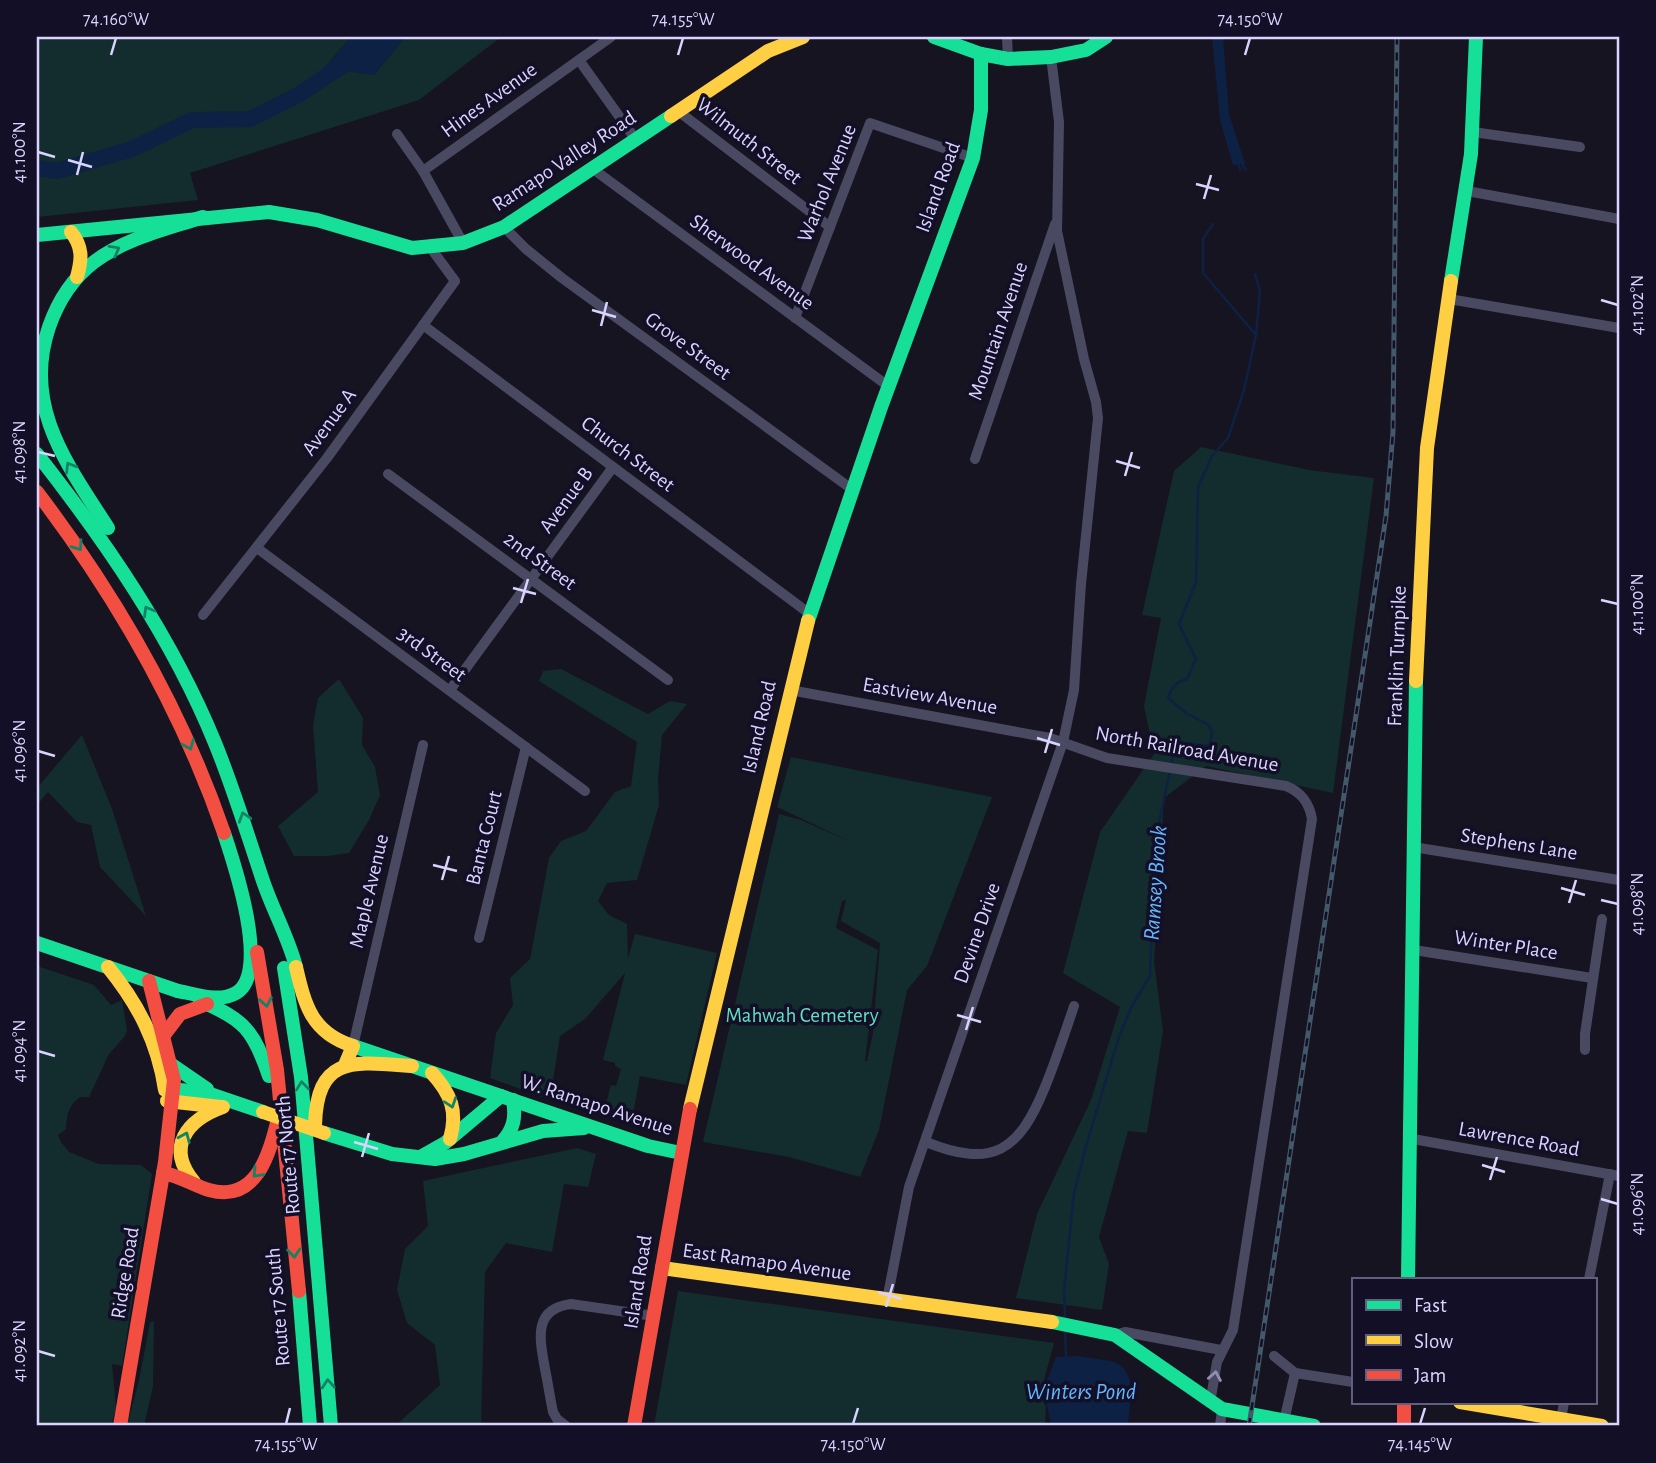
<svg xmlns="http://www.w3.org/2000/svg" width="1656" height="1463" font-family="'Alegreya Sans',sans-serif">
<rect width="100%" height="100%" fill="#161421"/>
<!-- green -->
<g fill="#132c2d" fill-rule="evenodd">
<path d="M37,37H351L325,67L374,75L405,37H501L419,100L190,173L198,200L37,217Z"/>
<path d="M1201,447L1309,470L1374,478L1333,793L1206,766L1164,798L1154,961L1163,1031L1147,1133L1128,1131L1099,1237L1109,1264L1102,1310L1016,1298L1037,1214L1091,1100L1120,1007L1063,973L1100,832L1154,754L1144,706L1161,618L1142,615L1174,471Z"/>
<path d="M561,669L648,714L670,701L687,704L662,735L658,779L659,805L637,880L607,883L598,901L609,915L627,924L628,958L635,934L717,953L686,1085L640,1076L632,1120L604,1110L611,1085L616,1086L621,1069L615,1066V1063L603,1060L625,973L585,1019L560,1036L550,1100L490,1078L496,1033L513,1005L510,978L530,959L549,858L561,841L586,831L615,792L631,786L637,742L539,681L543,671Z"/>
<path d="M339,679L363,718L362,745L375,767L380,795L369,820L349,853L328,856H294L278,826L318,792L313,725L318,698Z"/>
<path d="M82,735L112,809L146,916L100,867L91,825L77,822L48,792L37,805V788Z"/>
<path d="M791,757L992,797L927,966L907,990L879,1130L860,1177L789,1157L703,1142L779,814L801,820L851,842L777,807ZM846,900L841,921L880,943L873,1033L867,1061H865L878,950L836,928L842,901Z"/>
<path d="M37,966L94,985L111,1005L122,1000L127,1030L125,1036L109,1054L89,1097H80C68,1106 67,1115 66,1129L58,1135L61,1142L69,1152L99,1164L141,1165L152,1174L122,1366L112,1364L116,1408L111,1426H37Z"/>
<path d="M577,1148L596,1154L588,1187L564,1184L552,1252L506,1243L485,1272L481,1426H395L440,1385L435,1345L407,1323L397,1290L405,1249L428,1226L423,1181Z"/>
<path d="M678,1291L1054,1343L1040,1395L1046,1406L1045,1426H654Z"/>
<path d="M154,1321L153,1386L144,1426H127L139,1380L150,1323Z"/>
</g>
<!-- water -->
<g fill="#0d2144">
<path d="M351,37H405L374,75L324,68Z"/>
<path d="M1212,37H1223L1229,114L1245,164L1233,165L1220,120Z"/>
<path d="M1077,1356C1088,1358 1100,1359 1111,1361C1140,1369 1129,1405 1128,1426H1051L1044,1388L1056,1357Z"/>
</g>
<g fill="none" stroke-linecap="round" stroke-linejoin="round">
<!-- stream -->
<g stroke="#0d2144" stroke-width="2.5">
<path d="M1242,164L1246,170"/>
<path d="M1239,165L1240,170"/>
<path d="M1213,224L1203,239V273L1256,335"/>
<path d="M1171,764L1176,746L1190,743L1204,746L1210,744L1212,732L1209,725L1186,713L1168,698C1172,686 1177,682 1187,679L1196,659L1179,624L1196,582L1198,487L1212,456L1228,438L1244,390L1256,335L1260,291L1255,274"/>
<path d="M1065,1318L1064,1290L1074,1193L1086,1146L1119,1037L1132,1006L1150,976L1155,841L1170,771"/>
<path d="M1065,1328L1066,1356"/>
</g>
<!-- river -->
<path stroke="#0d2144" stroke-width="16" d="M37,168L57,171L132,149L192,120L250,119L298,95L348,62L370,37"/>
<!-- street -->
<g stroke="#4a4962" stroke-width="10">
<path d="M1007,37L1008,59"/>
<path d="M579,60L636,140"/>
<path d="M678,111L830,227"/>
<path d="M1473,132L1580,147"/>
<path d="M397,134L423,171L463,243"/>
<path d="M593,169L888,386"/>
<path d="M423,171L611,37"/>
<path d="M1467,191L1619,219"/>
<path d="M504,227L526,249L562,278L853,490"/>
<path d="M1449,299L1619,328"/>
<path d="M795,318L870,123L973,158"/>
<path d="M423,325L810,614"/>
<path d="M975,459L1055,224"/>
<path d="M388,474L668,680"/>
<path d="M257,548L585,791"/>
<path d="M203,615L327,458L455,281L430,247"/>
<path d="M450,690L613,467"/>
<path d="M790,690L1050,738L1107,758L1286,786C1301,792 1309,802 1312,819L1233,1330L1217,1362L1210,1403"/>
<path d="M1413,847L1619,880"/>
<path d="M479,938L526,747"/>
<path d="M1414,950L1592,978"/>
<path d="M353,1046L423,745"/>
<path d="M1585,1050V1034L1602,919"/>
<path d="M1413,1139L1619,1176"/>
<path d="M926,1142C993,1169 1019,1151 1045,1087C1056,1060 1065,1033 1074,1006"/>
<path d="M1589,1279L1610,1174"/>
<path d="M887,1300L909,1187L1063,742L1074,690L1081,584L1098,418L1096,402L1084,359L1057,231L1059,122L1051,57"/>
<path d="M1115,1335L1125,1332L1221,1350"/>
<path d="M1274,1356L1295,1373L1353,1382"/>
<path d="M1561,1420L1564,1402"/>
<path d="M1284,1421L1295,1373"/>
<path d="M566,1426L557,1419L553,1412C550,1398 548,1383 545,1369C540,1340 532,1309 571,1304L654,1316"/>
<path d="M1220,1426L1222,1409"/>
</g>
<!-- fast -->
<g stroke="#16e098" stroke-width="14">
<path d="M934,37L981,54L1008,59L1051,57L1086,50L1106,37"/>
<path d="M37,235L269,212L317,220L412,248L463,243L504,227L671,116"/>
<path d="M1451,281L1471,154L1476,37"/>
<path d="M37,454C107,543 172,638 215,743C233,787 247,833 262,878C272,909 288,936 296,967"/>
<path d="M108,528C67,464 22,406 49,327C58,301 73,278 94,262C126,238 167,229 203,217"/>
<path d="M808,621L881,407L973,158L981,110V54"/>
<path d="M37,943L178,991"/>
<path d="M284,968L301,1077L331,1426"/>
<path d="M178,991C196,994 219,1003 236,993C271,973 234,863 224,833"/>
<path d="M200,1001C244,1019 254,1031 269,1076"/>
<path d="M353,1046L648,1146L681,1153"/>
<path d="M172,1065L207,1089"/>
<path d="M167,1089L204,1092L263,1112"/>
<path d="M324,1133L392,1154L435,1159L464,1154L543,1131L584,1128"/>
<path d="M502,1142C514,1129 516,1117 513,1100"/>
<path d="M422,1156L445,1143L501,1096"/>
<path d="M1408,1279L1416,681"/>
<path d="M299,1291L310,1426"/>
<path d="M1052,1322L1115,1335L1222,1409L1314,1426"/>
</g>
<!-- slow -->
<g stroke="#ffcf43" stroke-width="14">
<path d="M671,116L768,51L803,37"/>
<path d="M71,232C83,247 82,259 77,277"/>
<path d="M1416,681L1427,448L1451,281"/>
<path d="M108,967C138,1004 158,1042 165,1090"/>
<path d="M296,967C305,1006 312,1033 353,1046L345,1065"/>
<path d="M432,1073C451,1094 458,1111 450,1139"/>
<path d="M167,1101L221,1107"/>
<path d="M690,1109L808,621"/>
<path d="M315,1125C317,1054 355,1062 412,1066"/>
<path d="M194,1182C165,1147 187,1120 223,1107"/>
<path d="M662,1268L1052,1322"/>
<path d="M1460,1402L1602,1426"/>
</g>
<!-- jam -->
<g stroke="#f24e42" stroke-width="14">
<path d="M37,492C117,597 181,708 224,833"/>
<path d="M257,952L277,1070L299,1291"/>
<path d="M164,1035L180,1014L207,1004"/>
<path d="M163,1173C180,1176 193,1185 209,1190C255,1203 269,1156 277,1123"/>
<path d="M1404,1402V1426"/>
<path d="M120,1426L165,1162L174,1080L149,981"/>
<path d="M634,1426L690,1109"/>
</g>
<defs>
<path id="rail" d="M1249,1426L1386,516L1393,432L1397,37"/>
</defs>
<!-- rail casing -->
<use href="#rail" stroke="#43596b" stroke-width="5"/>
<!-- rail -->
<use href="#rail" stroke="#130f26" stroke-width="2.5" stroke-dasharray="8" stroke-linecap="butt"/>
<!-- slow-bridge -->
<path stroke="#ffcf43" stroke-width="14" d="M263,1112L324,1133"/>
</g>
<!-- one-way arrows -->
<defs><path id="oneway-chevron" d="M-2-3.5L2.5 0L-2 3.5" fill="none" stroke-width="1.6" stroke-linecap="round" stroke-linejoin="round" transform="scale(1.75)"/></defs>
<g stroke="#158265">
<use href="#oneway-chevron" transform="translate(115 250) rotate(-29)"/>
<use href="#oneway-chevron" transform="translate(70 467) rotate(-121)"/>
<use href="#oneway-chevron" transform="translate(78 546) rotate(55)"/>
<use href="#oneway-chevron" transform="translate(148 611) rotate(-120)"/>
<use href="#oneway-chevron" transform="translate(189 745) rotate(67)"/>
<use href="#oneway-chevron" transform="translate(244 817) rotate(-108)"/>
<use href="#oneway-chevron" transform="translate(266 1002) rotate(80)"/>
<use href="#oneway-chevron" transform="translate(302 1086) rotate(-96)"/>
<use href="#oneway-chevron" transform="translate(451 1103) rotate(71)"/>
<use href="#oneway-chevron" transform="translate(185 1137) rotate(-67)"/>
<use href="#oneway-chevron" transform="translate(257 1173) rotate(134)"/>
<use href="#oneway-chevron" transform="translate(294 1253) rotate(85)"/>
<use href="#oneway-chevron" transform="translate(328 1384) rotate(-94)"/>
</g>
<use stroke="#928eb0" href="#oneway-chevron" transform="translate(1215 1376) rotate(-80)"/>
<!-- ticks -->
<path fill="none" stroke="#d9d4ff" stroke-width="2.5" d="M111,55L116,38M678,55L683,38M1245,55L1250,38M38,152L55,157M68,160L92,167M77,175L83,152M1196,184L1219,190M1204,199L1211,175M1601,300L1618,305M592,310L616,317M601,326L607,302M38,452L55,456M1116,461L1140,468M1125,476L1132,452M513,588L536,594M1601,600L1618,604M521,603L528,579M1037,738L1060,745M38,751L55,756M1045,753L1052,729M433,865L457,871M442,880L449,856M1561,888L1585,895M1601,900L1618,904M1569,903L1576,880M957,1015L981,1022M966,1030L973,1007M38,1051L55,1056M354,1142L378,1149M362,1157L369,1133M1482,1165L1505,1172M1490,1180L1497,1157M1601,1199L1618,1204M878,1292L902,1299M886,1307L893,1284M38,1351L55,1356M286,1424L290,1408M853,1424L858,1408M1420,1424L1425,1408"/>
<g text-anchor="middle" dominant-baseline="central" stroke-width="7" stroke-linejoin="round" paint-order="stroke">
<!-- street labels -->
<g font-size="21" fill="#d9d4ff" stroke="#130f26">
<text transform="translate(489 100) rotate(-36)">Hines Avenue</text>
<text transform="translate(749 141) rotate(38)">Wilmuth Street</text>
<text transform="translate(564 161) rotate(-33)">Ramapo Valley Road</text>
<text transform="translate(827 183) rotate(-68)">Warhol Avenue</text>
<text transform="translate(938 187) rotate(-70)">Island Road</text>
<text transform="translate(752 262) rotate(36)">Sherwood Avenue</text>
<text transform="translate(998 331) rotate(-71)">Mountain Avenue</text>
<text transform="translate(688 346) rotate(36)">Grove Street</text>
<text transform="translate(329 422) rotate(-54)">Avenue A</text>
<text transform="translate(628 454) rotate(37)">Church Street</text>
<text transform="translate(566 500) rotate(-54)">Avenue B</text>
<text transform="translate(540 561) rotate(36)">2nd Street</text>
<text transform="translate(432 654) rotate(36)">3rd Street</text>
<text transform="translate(1397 656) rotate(-88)">Franklin Turnpike</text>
<text transform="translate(930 696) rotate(10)">Eastview Avenue</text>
<text transform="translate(759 727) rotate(-77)">Island Road</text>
<text transform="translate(1187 749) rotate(10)">North Railroad Avenue</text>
<text transform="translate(484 838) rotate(-76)">Banta Court</text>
<text transform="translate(1519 844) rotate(9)">Stephens Lane</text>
<text transform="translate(369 891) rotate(-77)">Maple Avenue</text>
<text transform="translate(977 933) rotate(-71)">Devine Drive</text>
<text transform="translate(1506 945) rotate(9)">Winter Place</text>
<text transform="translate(597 1105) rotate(18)">W. Ramapo Avenue</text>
<text transform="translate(1519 1139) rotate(10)">Lawrence Road</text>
<text transform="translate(288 1155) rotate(-95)">Route 17 North</text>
<text transform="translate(767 1262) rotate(8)">East Ramapo Avenue</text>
<text transform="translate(125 1273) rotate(-81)">Ridge Road</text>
<text transform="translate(638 1282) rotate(-81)">Island Road</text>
<text transform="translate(278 1307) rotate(-95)">Route 17 South</text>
</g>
<!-- park labels -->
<g font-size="21" fill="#5fe0c0" stroke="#130f26">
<text x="802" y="1015">Mahwah Cemetery</text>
</g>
<!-- water labels -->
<g font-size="23" font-style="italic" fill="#62b6ff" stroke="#130f26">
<text transform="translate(1156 883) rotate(-86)">Ramsey Brook</text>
<text x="1081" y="1392">Winters Pond</text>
</g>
</g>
<!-- border -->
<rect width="1656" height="1463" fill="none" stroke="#130f26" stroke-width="77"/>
<!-- legend -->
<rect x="1352" y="1278" width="245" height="126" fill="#130f26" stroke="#625e7d" stroke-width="2"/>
<rect x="1366" y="1300" width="35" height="10" fill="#16e098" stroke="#625e7d" stroke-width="2"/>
<text x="1414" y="1312" font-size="21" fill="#d9d4ff">Fast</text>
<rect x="1366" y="1335" width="35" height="10" fill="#ffcf43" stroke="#625e7d" stroke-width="2"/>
<text x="1414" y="1348" font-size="21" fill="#d9d4ff">Slow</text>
<rect x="1366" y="1370" width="35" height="10" fill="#f24e42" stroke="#625e7d" stroke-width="2"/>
<text x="1414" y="1382" font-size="21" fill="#d9d4ff">Jam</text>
<rect x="38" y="38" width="1580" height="1386" fill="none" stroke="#d9d4ff" stroke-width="2.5"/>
<g font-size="18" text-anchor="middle" fill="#d9d4ff">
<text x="116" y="25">74.160°W</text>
<text x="683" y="25">74.155°W</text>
<text x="1250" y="25">74.150°W</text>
<text transform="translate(19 152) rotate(-90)" y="6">41.100°N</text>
<text transform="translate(1637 305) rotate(-90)" y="6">41.102°N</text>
<text transform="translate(19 452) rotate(-90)" y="6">41.098°N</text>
<text transform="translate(1637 604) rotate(-90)" y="6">41.100°N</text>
<text transform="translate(19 751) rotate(-90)" y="6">41.096°N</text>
<text transform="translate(1637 904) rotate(-90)" y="6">41.098°N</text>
<text transform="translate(19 1051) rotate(-90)" y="6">41.094°N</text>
<text transform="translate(1637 1204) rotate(-90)" y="6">41.096°N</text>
<text transform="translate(19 1351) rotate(-90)" y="6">41.092°N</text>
<text x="286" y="1450">74.155°W</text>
<text x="853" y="1450">74.150°W</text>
<text x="1420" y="1450">74.145°W</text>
</g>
</svg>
